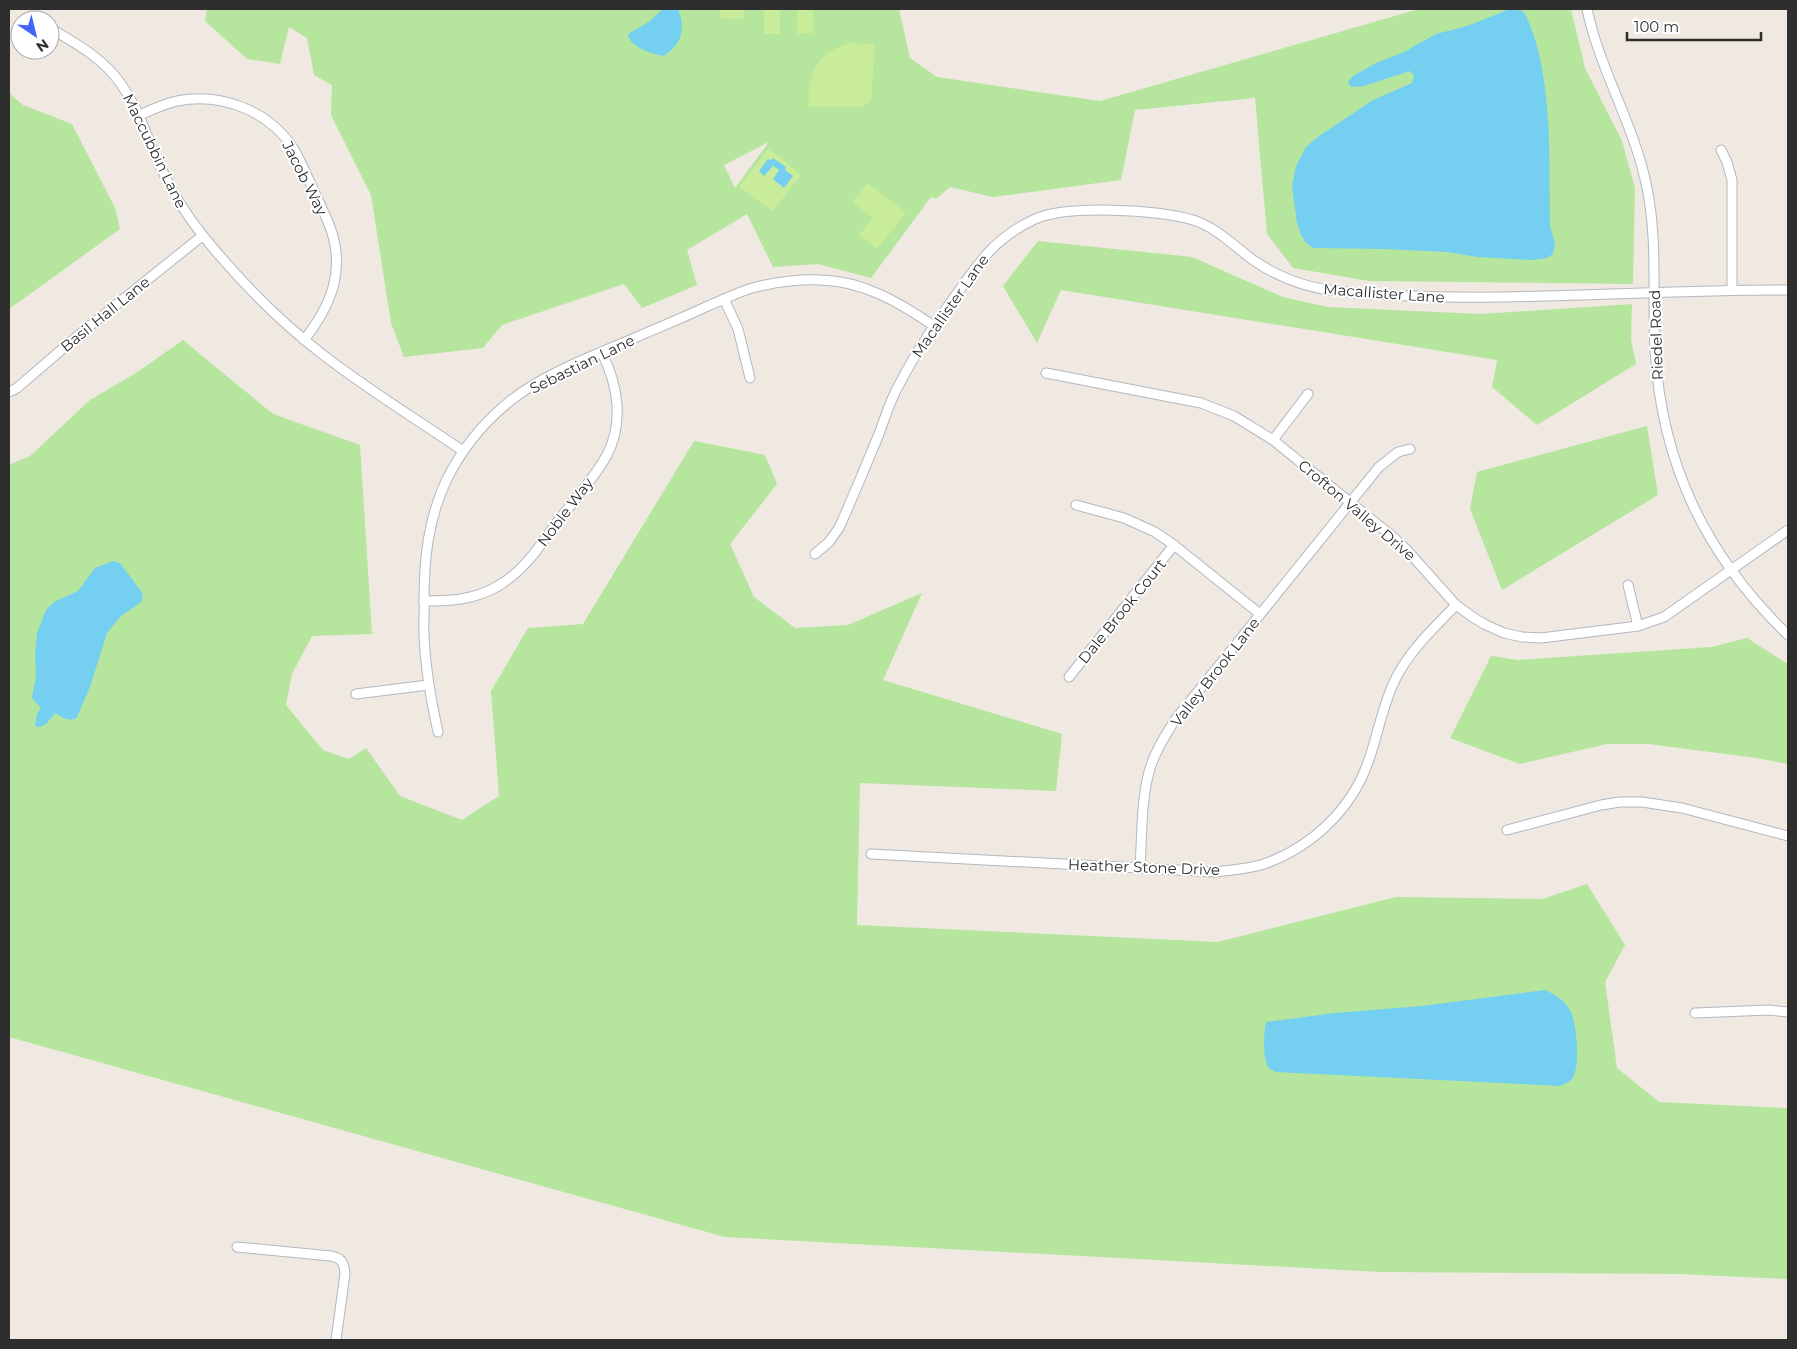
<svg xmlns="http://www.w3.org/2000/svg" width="1797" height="1349" font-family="Montserrat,sans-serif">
<rect width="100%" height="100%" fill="#efe9e1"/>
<!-- green -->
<g fill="#b6e59e" fill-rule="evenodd">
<path d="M207,9H899L910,58L937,77L1100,101L1419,9H1571L1585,68L1622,141L1635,188L1633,284L1369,281L1293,268L1267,234L1255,98L1135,110L1121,180L993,197L950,187L936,199L931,197L871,278L818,264L773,267L747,214L687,250L697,285L642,308L624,284L502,325L483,348L404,357L391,323L371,195L331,115L332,85L314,75L307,38L289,27L280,64L247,59L205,21ZM769,142L735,188L724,165Z"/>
<path d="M9,93L23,105L72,124L115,208L120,229L9,309Z"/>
<path d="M1038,241L1192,257L1283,297L1328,307L1481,314L1632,304L1631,340L1636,364L1537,425L1492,387L1497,360L1061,290L1037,343L1003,286Z"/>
<path d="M183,340L273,414L360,445L372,634L312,636L292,674L286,705L323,750L349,759L366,748L400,796L462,820L499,796L491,691L528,628L583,624L694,441L765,455L777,484L730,544L754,597L795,628L848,625L922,593L883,680L1062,734L1056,791L860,783L857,925L1218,942L1396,897L1542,899L1587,884L1625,945L1605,982L1617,1068L1659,1102L1788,1108V1279L1680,1274L1381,1272L725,1237L9,1037V465L30,456L90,400L136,373Z"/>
<path d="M1647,426L1658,495L1502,590L1470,509L1477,472Z"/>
<path d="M1747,638L1788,664V764L1757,758L1648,744H1607L1520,764L1450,738L1491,656L1518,660L1711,647Z"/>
</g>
<!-- pitch -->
<g fill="#c9ec9a">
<path d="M720,9H744L743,19L720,18Z"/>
<rect x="764" y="9" width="16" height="25"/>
<path d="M797,9H813V33L797,34Z"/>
<path d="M849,43L875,44L871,100L862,107H809C806,74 816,54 849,43Z"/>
<path d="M769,148L801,175L773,211L739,187Z"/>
<path d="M868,183L906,213L877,249L859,235L873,218L852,202Z"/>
</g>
<!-- water -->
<g fill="#75cff0">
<path d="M663,9H678C686,29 682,45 663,56C653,54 629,47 628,34L650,21Z"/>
<path d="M1510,9L1523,11C1531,24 1535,39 1539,54C1552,111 1549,169 1550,226L1555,244L1553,254L1547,258L1533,260L1477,257L1447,252L1384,249L1313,248L1306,243L1301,235L1297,223L1292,186L1296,166L1306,147L1319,136L1373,100L1412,83L1414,76L1410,71L1364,86L1351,87L1348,82L1353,76L1376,63L1404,52L1436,34L1467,26Z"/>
<path d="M773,158L786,167L785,170L793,176L784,188L773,179L779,170L773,166L764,176L759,171L768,159L771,160Z"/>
<path d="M113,561L120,563L143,594L141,602L121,616L107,633L90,687L77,717C69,723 62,717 55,713L46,724L40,727L35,726L37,714L41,708L32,698L36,675L35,654L37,633L46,610L54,602L78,591L95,568Z"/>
<path d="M1545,990C1557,995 1565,1001 1571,1012C1577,1025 1580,1065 1573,1078C1570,1082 1565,1084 1560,1086L1276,1072C1274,1071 1271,1070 1269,1068C1262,1061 1264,1031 1266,1022L1335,1013L1422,1006Z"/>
</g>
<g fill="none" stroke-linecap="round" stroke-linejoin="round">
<defs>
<g id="minor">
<path d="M1587,9C1600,71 1635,126 1647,188C1658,242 1652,296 1655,351C1662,465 1706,556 1788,635"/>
<path d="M30,17L35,20"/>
<path d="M50,28C73,42 96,54 114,75C136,101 146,135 160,166C172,192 186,215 204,237C239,280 278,320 322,354C367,389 416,419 463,451"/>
<path d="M138,116C151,110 163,104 177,101C221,92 269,111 293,148C301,161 307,176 313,189C319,202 325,214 330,227C346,270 331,306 304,340"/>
<path d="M1721,150L1727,162L1732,180V290"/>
<path d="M724,299L738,329L750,378"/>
<path d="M1046,373L1201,403L1234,416L1273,440L1392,536L1406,549L1456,605L1474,618L1486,625L1504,633L1522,637L1541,638L1638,626L1664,617L1788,530"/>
<path d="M9,392L17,388L81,333L202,236"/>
<path d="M1273,440L1308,394"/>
<path d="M1076,505L1124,518L1155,532L1174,545L1260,614"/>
<path d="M815,554L829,542L839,528C853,497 866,465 879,434C885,418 890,400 899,385C915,353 935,324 956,295C979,262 995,238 1033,220C1066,204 1158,210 1193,220C1216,227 1234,246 1253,260C1279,278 1306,288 1337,291C1487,306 1638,289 1788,290"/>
<path d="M1628,585L1638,626"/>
<path d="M424,601C451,601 474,600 498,586C524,571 540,546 557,522C573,502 595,477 607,455C624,422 618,385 602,353"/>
<path d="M1069,677L1174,545"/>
<path d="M356,694L428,685"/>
<path d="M438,732C431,700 425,667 424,634C423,623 425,612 424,601C424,559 428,520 446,481C461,450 483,423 510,401C548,371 601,353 646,333C667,324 689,315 710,305C725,299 740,291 756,287C777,282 799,279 821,280C864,281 900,303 934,326"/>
<path d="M1507,830L1601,805L1620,802H1642L1682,808L1788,836"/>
<path d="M871,854L1215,872C1231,870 1249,869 1264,864C1310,848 1350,811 1367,765C1378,736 1382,705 1396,678C1410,650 1434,628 1456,605"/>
<path d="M1140,868C1142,836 1141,802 1149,772C1154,753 1165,736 1175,720L1379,467L1398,452L1410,449"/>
<path d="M1695,1013L1769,1010L1788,1012"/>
<path d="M237,1247L331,1256C342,1258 344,1263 345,1274L336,1340"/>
</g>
</defs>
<!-- minor casing -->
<use href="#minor" stroke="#b4b7c1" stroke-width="11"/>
<!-- minor -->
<use href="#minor" stroke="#fff" stroke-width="9"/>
</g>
<g text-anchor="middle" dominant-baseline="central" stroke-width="4" stroke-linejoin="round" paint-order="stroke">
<!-- street labels -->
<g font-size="15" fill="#2e2e2e" stroke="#fff">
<text transform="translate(155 151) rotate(64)">Maccubbin Lane</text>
<text transform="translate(305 178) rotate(63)">Jacob Way</text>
<text transform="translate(1384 293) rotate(4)">Macallister Lane</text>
<text transform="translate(950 306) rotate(-55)">Macallister Lane</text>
<text transform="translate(105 314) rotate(-39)">Basil Hall Lane</text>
<text transform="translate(1656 335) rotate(-92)">Riedel Road</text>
<text transform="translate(582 364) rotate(-26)">Sebastian Lane</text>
<text transform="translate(1357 510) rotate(40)">Crofton Valley Drive</text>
<text transform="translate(565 512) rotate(-53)">Noble Way</text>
<text transform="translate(1122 611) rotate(-51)">Dale Brook Court</text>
<text transform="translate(1215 672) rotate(-52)">Valley Brook Lane</text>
<text transform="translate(1144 867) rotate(2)">Heather Stone Drive</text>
</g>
</g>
<!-- border -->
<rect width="1797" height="1349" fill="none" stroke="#2e2e2e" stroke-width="20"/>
<!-- north arrow -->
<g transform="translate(35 35) rotate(145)"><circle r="24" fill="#ffffff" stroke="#ababab"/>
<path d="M0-4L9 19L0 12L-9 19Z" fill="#4264fb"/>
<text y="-8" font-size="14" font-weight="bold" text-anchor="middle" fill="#2e2e2e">N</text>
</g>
<!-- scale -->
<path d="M1627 32v8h134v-8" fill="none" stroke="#2e2e2e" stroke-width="2.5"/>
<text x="1634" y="32" font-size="15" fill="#2e2e2e" stroke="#ffffff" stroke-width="4" paint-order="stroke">100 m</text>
</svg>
